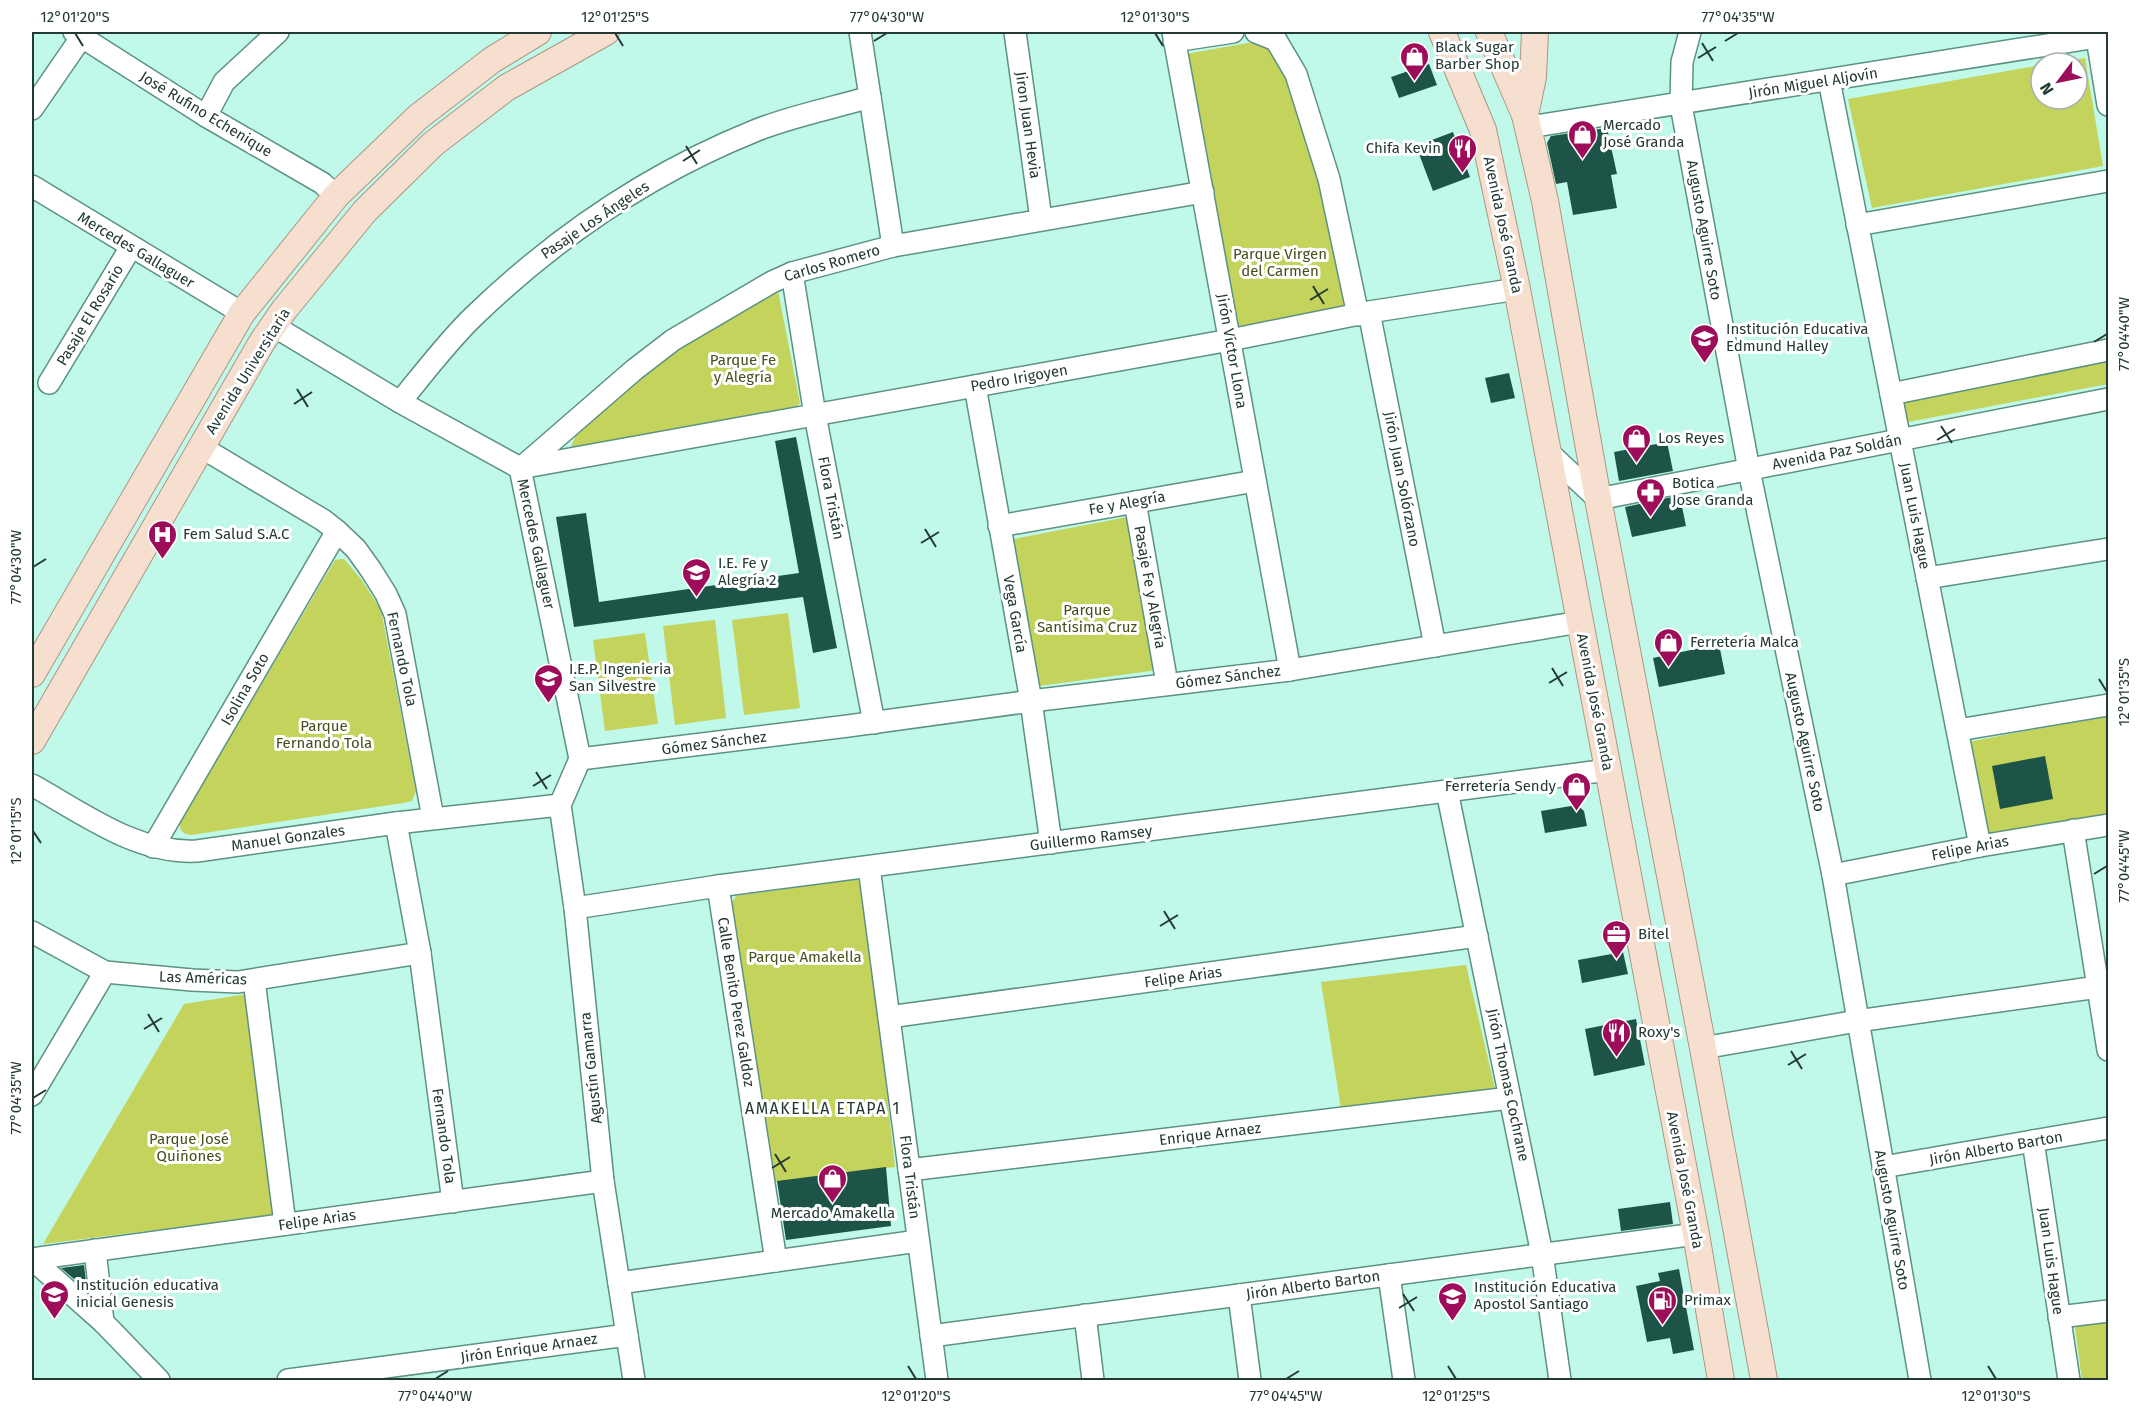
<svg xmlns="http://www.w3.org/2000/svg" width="2140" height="1412" font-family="'Fira Sans',sans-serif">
<rect width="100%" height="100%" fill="#c0f9e9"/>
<!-- green -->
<g fill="#c3d35b">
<path d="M1265,40L1276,49L1322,193L1349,309L1234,330L1180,55Z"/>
<path d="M2085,58L2103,166L1872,208L1848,99L2041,65V99H2077V63H2055Z"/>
<path d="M778,291L800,403L795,409L569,451L578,431L658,360Z"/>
<path d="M2108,360V384L1908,422L1903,399Z"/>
<path d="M1127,517L1158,670L1039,686L1014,539Z"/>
<path d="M341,559H344L361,579L381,610L416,791L412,801L403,803L191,835C183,834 179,831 180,822L335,560Z"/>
<path d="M788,613L800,708L744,715L732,620Z"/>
<path d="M715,620L726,718L675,725L663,626Z"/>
<path d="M645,633L658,724L605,731L593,640Z"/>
<path d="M2108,715V820L1983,844L1963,743Z"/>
<path d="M857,879L864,887L895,1167L775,1182L729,907L736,896Z"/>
<path d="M1466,965L1496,1093L1341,1109L1321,982Z"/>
<path d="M247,994L275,1215L43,1244L184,1004Z"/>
<path d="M2108,1317V1380H2082L2074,1321Z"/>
</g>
<!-- building -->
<g fill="#1d5447">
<path d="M1429,64L1437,85L1399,98L1391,77Z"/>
<path d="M1607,128L1617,174L1611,175L1617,208L1573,215L1567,182L1556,184L1547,143L1551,136Z"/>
<path d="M1453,132L1470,177L1433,191L1416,146Z"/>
<path d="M1509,373L1515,398L1491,403L1485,378Z"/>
<path d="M796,437L837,648L813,653L803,597L574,627L556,517L586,513L599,602L799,573L775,441Z"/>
<path d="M1667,442L1673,471L1619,481L1614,452Z"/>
<path d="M1677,496L1680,497L1686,526L1632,537L1625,507Z"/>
<path d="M1719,644L1725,674L1659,687L1653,658Z"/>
<path d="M2045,756L2053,799L2000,809L1992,766Z"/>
<path d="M1577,805L1584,811L1587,826L1545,833L1541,811Z"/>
<path d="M1623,952L1628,974L1582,983L1578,960Z"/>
<path d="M1636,1019L1645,1065L1594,1076L1585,1029Z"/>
<path d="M886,1167L891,1226L786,1240L777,1181Z"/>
<path d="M1670,1202L1673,1224L1621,1231L1618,1209Z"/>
<path d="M84,1265L87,1290L61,1268Z"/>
<path d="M1679,1269L1694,1350L1673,1354L1670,1338L1647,1342L1636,1286L1660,1281L1658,1273Z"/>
</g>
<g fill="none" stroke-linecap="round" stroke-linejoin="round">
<defs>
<g id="minor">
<path d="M74,32L206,116L322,183L336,196"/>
<path d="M860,32L893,246"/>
<path d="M1015,32L1041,219"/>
<path d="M1173,32L1290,670"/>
<path d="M1256,32L1276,40L1296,74L1329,179L1358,315"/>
<path d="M1690,32L1682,62L1681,105L1749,470L1833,875L1920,1380"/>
<path d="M2096,32L2108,105"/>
<path d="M1174,41L1233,32"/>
<path d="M1829,80L1980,846"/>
<path d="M32,109L85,32"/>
<path d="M206,116L224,82L278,32"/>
<path d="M1529,127L2097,37"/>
<path d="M32,186L242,313"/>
<path d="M1857,225L2108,181"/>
<path d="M792,273L815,415L874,723"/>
<path d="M1369,312L1435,646"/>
<path d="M272,325L400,402L520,468L580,759"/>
<path d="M49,383L131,247"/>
<path d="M975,386L1031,701L1051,843"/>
<path d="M1891,394L2108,350"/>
<path d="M400,402C424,373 447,342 474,316C556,237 652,172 757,130C792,116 833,108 870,97"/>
<path d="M201,447L323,520L337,531L356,549L371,570L386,594L395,614L433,818"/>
<path d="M1547,451L1598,499L2108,399"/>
<path d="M520,468L1230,340L1369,312L1517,289"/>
<path d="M521,468L634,370L673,340L772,282L792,273L893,246L1203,192"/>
<path d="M1135,502L1165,672"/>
<path d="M999,526L1255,481"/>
<path d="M1927,578L2108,549"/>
<path d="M1958,730L2108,705"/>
<path d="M580,759L848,726L1031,701L1290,670L1580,622"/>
<path d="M580,759L560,805L575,908L603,1181L634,1380"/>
<path d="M32,785C83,813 136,854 197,851L396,823L560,805"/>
<path d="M1447,791L1542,1254L1560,1380"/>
<path d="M396,823L420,953L453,1202"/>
<path d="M2073,830L2108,1050"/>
<path d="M153,847L337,531"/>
<path d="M869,867L937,1380"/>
<path d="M1833,875L1980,846L2108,825"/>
<path d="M718,886L776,1261"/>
<path d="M575,908L718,886L1608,770"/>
<path d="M32,932L105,972L192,980L238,982L420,953"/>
<path d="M254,980L285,1224"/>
<path d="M889,1017L1477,936"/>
<path d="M1703,1048L1857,1021L2098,987"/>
<path d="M32,1095L105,972"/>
<path d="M2033,1141L2069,1380"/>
<path d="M1883,1167L2108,1128"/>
<path d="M909,1170L1510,1098"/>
<path d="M95,1250L103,1322"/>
<path d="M32,1259L603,1181"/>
<path d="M32,1259L103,1322L159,1380"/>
<path d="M1389,1275L1404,1380"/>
<path d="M619,1283L918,1241"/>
<path d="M1239,1295L1250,1380"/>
<path d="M1085,1315L1093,1380"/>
<path d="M2059,1317L2108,1311"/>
<path d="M931,1336L1696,1234"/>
<path d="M288,1380L627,1335"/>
</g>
<g id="major">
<path d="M1442,32L1483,130L1517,289L1696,1234L1721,1380"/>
<path d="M1489,32L1525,115L1545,201L1598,499L1703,1048L1764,1380"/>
<path d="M1525,115L1533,77L1535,32"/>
<path d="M32,674L242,313L336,196L418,117L492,60L538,32"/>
<path d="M32,741L262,342L284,310L365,211L433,144L506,88L606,32"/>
</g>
</defs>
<!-- minor casing -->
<use href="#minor" stroke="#5c9184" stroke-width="24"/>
<!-- major casing -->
<use href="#major" stroke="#aa9784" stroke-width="28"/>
<!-- minor -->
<use href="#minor" stroke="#fff" stroke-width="21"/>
<!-- major -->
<use href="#major" stroke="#f7dfcf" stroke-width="26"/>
</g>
<!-- ticks -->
<path fill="none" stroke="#233933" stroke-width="2" d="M75,33L83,46M615,33L623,46M1155,33L1163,46M874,41L887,33M1725,41L1738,33M1702,43L1713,61M1698,58L1716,47M686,146L697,164M683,161L700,150M1313,286L1324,304M1310,300L1328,289M2094,342L2107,334M297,389L308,407M294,404L312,392M1941,426L1952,443M1937,440L1955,429M925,529L936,547M921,543L939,532M33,567L46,559M1552,668L1563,686M2099,679L2107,692M1549,683L1567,672M536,772L547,789M533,786L551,775M33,831L41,843M2094,874L2107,866M1164,911L1175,929M1160,926L1178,915M148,1014L159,1032M144,1029L162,1018M1791,1051L1802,1069M1788,1065L1806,1054M33,1098L46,1090M775,1154L786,1172M772,1168L790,1157M1403,1294L1414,1311M1399,1308L1417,1297M908,1366L916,1379M1448,1366L1456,1379M1988,1366L1996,1379M435,1379L448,1371M1286,1379L1299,1371"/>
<!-- icons -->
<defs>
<symbol id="shop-pin" viewBox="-11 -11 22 30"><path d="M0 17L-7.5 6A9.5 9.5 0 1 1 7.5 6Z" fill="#9d0d5a" stroke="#fff"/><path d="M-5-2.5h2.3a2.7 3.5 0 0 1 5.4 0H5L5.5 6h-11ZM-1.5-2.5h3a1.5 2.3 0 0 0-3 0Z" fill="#fff"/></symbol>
<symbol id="restaurant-pin" viewBox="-11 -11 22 30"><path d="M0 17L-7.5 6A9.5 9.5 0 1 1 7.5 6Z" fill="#9d0d5a" stroke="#fff"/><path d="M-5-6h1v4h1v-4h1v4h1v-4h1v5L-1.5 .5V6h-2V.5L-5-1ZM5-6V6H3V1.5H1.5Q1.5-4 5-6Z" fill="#fff"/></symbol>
<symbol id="school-pin" viewBox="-11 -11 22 30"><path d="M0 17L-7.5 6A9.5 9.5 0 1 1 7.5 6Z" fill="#9d0d5a" stroke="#fff"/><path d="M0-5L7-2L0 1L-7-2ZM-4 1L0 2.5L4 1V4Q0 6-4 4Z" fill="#fff"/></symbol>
<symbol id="pharmacy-pin" viewBox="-11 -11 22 30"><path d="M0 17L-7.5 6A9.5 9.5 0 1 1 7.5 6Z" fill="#9d0d5a" stroke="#fff"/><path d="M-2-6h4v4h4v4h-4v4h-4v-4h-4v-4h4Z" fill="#fff"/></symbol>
<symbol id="hospital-pin" viewBox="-11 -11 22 30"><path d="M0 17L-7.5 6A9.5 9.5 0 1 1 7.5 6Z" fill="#9d0d5a" stroke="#fff"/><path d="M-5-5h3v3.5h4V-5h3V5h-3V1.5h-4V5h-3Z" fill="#fff"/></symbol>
<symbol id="office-pin" viewBox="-11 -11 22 30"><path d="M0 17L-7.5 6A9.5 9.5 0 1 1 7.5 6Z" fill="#9d0d5a" stroke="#fff"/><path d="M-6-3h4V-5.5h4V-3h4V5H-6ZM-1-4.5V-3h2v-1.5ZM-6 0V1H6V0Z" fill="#fff"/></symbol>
<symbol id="fuel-pin" viewBox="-11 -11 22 30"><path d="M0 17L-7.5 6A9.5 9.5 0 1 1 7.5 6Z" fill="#9d0d5a" stroke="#fff"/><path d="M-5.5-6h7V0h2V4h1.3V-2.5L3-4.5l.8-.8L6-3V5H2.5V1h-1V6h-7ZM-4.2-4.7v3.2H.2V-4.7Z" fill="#fff"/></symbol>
</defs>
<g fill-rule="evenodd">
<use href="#shop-pin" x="1398" y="40" width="33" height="45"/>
<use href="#shop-pin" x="1566" y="118" width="33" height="45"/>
<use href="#restaurant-pin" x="1446" y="132" width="33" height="45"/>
<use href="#school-pin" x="1688" y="322" width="33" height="45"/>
<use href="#shop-pin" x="1620" y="422" width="33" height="45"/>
<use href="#pharmacy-pin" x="1634" y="476" width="33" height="45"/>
<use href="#hospital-pin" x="146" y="518" width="33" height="45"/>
<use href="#school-pin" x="680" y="556" width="33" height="45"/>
<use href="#shop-pin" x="1652" y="626" width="33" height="45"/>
<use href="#school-pin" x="532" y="662" width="33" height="45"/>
<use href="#shop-pin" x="1560" y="770" width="33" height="45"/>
<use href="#office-pin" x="1600" y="918" width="33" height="45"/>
<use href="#restaurant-pin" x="1600" y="1016" width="33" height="45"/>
<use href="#shop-pin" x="816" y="1162" width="33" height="45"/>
<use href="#school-pin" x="38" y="1278" width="33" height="45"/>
<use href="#school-pin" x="1436" y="1280" width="33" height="45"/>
<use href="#fuel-pin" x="1646" y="1284" width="33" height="45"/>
</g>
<g text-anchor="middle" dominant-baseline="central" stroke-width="6" stroke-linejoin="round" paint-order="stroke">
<!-- poi labels -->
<g font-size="15" fill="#233933" stroke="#fff" text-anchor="start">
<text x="1435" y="47">Black Sugar<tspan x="1435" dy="17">Barber Shop</tspan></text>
<text x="1603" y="125">Mercado<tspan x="1603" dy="17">José Granda</tspan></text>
<text x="1441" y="148" text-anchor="end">Chifa Kevin</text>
<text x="1726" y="329">Institución Educativa<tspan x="1726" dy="17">Edmund Halley</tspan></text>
<text x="1658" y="438">Los Reyes</text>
<text x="1672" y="483">Botica<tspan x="1672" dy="17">Jose Granda</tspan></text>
<text x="183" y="534">Fem Salud S.A.C</text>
<text x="718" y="563">I.E. Fe y<tspan x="718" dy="17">Alegría 2</tspan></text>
<text x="1690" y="642">Ferretería Malca</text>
<text x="569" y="669">I.E.P. Ingenieria<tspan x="569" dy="17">San Silvestre</tspan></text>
<text x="1556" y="786" text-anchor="end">Ferretería Sendy</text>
<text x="1638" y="934">Bitel</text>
<text x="1638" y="1032">Roxy's</text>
<text x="833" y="1213" text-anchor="middle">Mercado Amakella</text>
<text x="76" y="1285">Institución educativa<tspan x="76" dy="17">inicial Genesis</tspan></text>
<text x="1474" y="1287">Institución Educativa<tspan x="1474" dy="17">Apostol Santiago</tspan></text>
<text x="1684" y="1300">Primax</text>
</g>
<!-- street labels -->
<g font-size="15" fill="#233933" stroke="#fff">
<text transform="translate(1813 83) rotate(-9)">Jirón Miguel Aljovín</text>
<text transform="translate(206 114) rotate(31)">José Rufino Echenique</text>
<text transform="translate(1028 125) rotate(82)">Jiron Juan Hevia</text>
<text transform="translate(595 220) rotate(-34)">Pasaje Los Ángeles</text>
<text transform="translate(1503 225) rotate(78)">Avenida José Granda</text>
<text transform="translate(1704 230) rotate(80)">Augusto Aguirre Soto</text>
<text transform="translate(136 250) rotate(31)">Mercedes Gallaguer</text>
<text transform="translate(832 263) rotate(-16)">Carlos Romero</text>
<text transform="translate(90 315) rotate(-59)">Pasaje El Rosario</text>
<text transform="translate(1232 351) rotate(80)">Jirón Víctor Llona</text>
<text transform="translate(248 371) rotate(-58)">Avenida Universitaria</text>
<text transform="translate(1019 378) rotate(-10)">Pedro Irigoyen</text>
<text transform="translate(1837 452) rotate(-11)">Avenida Paz Soldán</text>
<text transform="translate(1402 479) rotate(79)">Jirón Juan Solórzano</text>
<text transform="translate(831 498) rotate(79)">Flora Tristán</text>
<text transform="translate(1127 503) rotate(-10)">Fe y Alegría</text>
<text transform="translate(1915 516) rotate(79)">Juan Luis Hague</text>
<text transform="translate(536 544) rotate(78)">Mercedes Gallaguer</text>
<text transform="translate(1150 587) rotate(80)">Pasaje Fe y Alegría</text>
<text transform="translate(1015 614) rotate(80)">Vega García</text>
<text transform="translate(402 659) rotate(78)">Fernando Tola</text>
<text transform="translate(1228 677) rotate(-7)">Gómez Sánchez</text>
<text transform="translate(245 689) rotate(-60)">Isolina Soto</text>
<text transform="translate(1595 702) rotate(79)">Avenida José Granda</text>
<text transform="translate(1805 742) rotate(78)">Augusto Aguirre Soto</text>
<text transform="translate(714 743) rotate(-7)">Gómez Sánchez</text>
<text transform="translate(288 838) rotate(-8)">Manuel Gonzales</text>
<text transform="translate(1091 838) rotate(-7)">Guillermo Ramsey</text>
<text transform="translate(1970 848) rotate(-11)">Felipe Arias</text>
<text transform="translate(1183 977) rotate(-8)">Felipe Arias</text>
<text transform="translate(203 978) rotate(2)">Las Américas</text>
<text transform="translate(736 1002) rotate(81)">Calle Benito Perez Galdoz</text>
<text transform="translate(591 1068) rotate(-96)">Agustín Gamarra</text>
<text transform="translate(1508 1085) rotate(78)">Jirón Thomas Cochrane</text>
<text transform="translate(1210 1134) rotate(-7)">Enrique Arnaez</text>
<text transform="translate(444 1136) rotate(82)">Fernando Tola</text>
<text transform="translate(1996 1148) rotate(-10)">Jirón Alberto Barton</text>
<text transform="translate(910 1177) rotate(83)">Flora Tristán</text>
<text transform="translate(1685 1180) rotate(79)">Avenida José Granda</text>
<text transform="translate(317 1220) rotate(-8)">Felipe Arias</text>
<text transform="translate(1892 1220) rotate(80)">Augusto Aguirre Soto</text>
<text transform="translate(2051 1261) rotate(82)">Juan Luis Hague</text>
<text transform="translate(1313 1285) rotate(-8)">Jirón Alberto Barton</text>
<text transform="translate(529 1348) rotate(-8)">Jirón Enrique Arnaez</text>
</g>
<!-- park labels -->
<g font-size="15" fill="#484f1c" stroke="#fff">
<text x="1280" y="254">Parque Virgen<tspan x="1280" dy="17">del Carmen</tspan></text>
<text x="743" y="360">Parque Fe<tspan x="743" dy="17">y Alegría</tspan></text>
<text x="1087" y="610">Parque<tspan x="1087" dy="17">Santísima Cruz</tspan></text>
<text x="324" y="726">Parque<tspan x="324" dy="17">Fernando Tola</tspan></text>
<text x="805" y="957">Parque Amakella</text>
<text x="189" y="1139">Parque José<tspan x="189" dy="17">Quiñones</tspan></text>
</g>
<!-- neighbourhood labels -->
<g font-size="16" letter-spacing="1.5" fill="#233933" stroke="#fff">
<text x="823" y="1108">AMAKELLA ETAPA 1</text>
</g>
</g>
<!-- border -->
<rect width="2140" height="1412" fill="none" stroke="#ffffff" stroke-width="66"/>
<!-- north arrow -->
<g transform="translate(2059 81) rotate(238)"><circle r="28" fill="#ffffff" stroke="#a7b0ad" stroke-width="1.5"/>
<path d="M0-4.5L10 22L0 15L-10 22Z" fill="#9d0d5a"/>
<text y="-9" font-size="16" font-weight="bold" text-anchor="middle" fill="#233933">N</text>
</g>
<rect x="33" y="33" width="2074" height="1346" fill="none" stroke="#233933" stroke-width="2"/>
<g font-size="15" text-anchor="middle" fill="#233933">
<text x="75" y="22">12°01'20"S</text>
<text x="615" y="22">12°01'25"S</text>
<text x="887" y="22">77°04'30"W</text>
<text x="1155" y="22">12°01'30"S</text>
<text x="1738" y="22">77°04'35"W</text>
<text transform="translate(2124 334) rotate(-90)" y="5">77°04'40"W</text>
<text transform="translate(16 567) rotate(-90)" y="5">77°04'30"W</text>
<text transform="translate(2124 692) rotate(-90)" y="5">12°01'35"S</text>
<text transform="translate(16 831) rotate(-90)" y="5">12°01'15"S</text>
<text transform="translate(2124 866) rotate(-90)" y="5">77°04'45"W</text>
<text transform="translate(16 1098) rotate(-90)" y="5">77°04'35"W</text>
<text x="435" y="1401">77°04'40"W</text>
<text x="916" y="1401">12°01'20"S</text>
<text x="1286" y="1401">77°04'45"W</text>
<text x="1456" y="1401">12°01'25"S</text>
<text x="1996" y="1401">12°01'30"S</text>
</g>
</svg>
